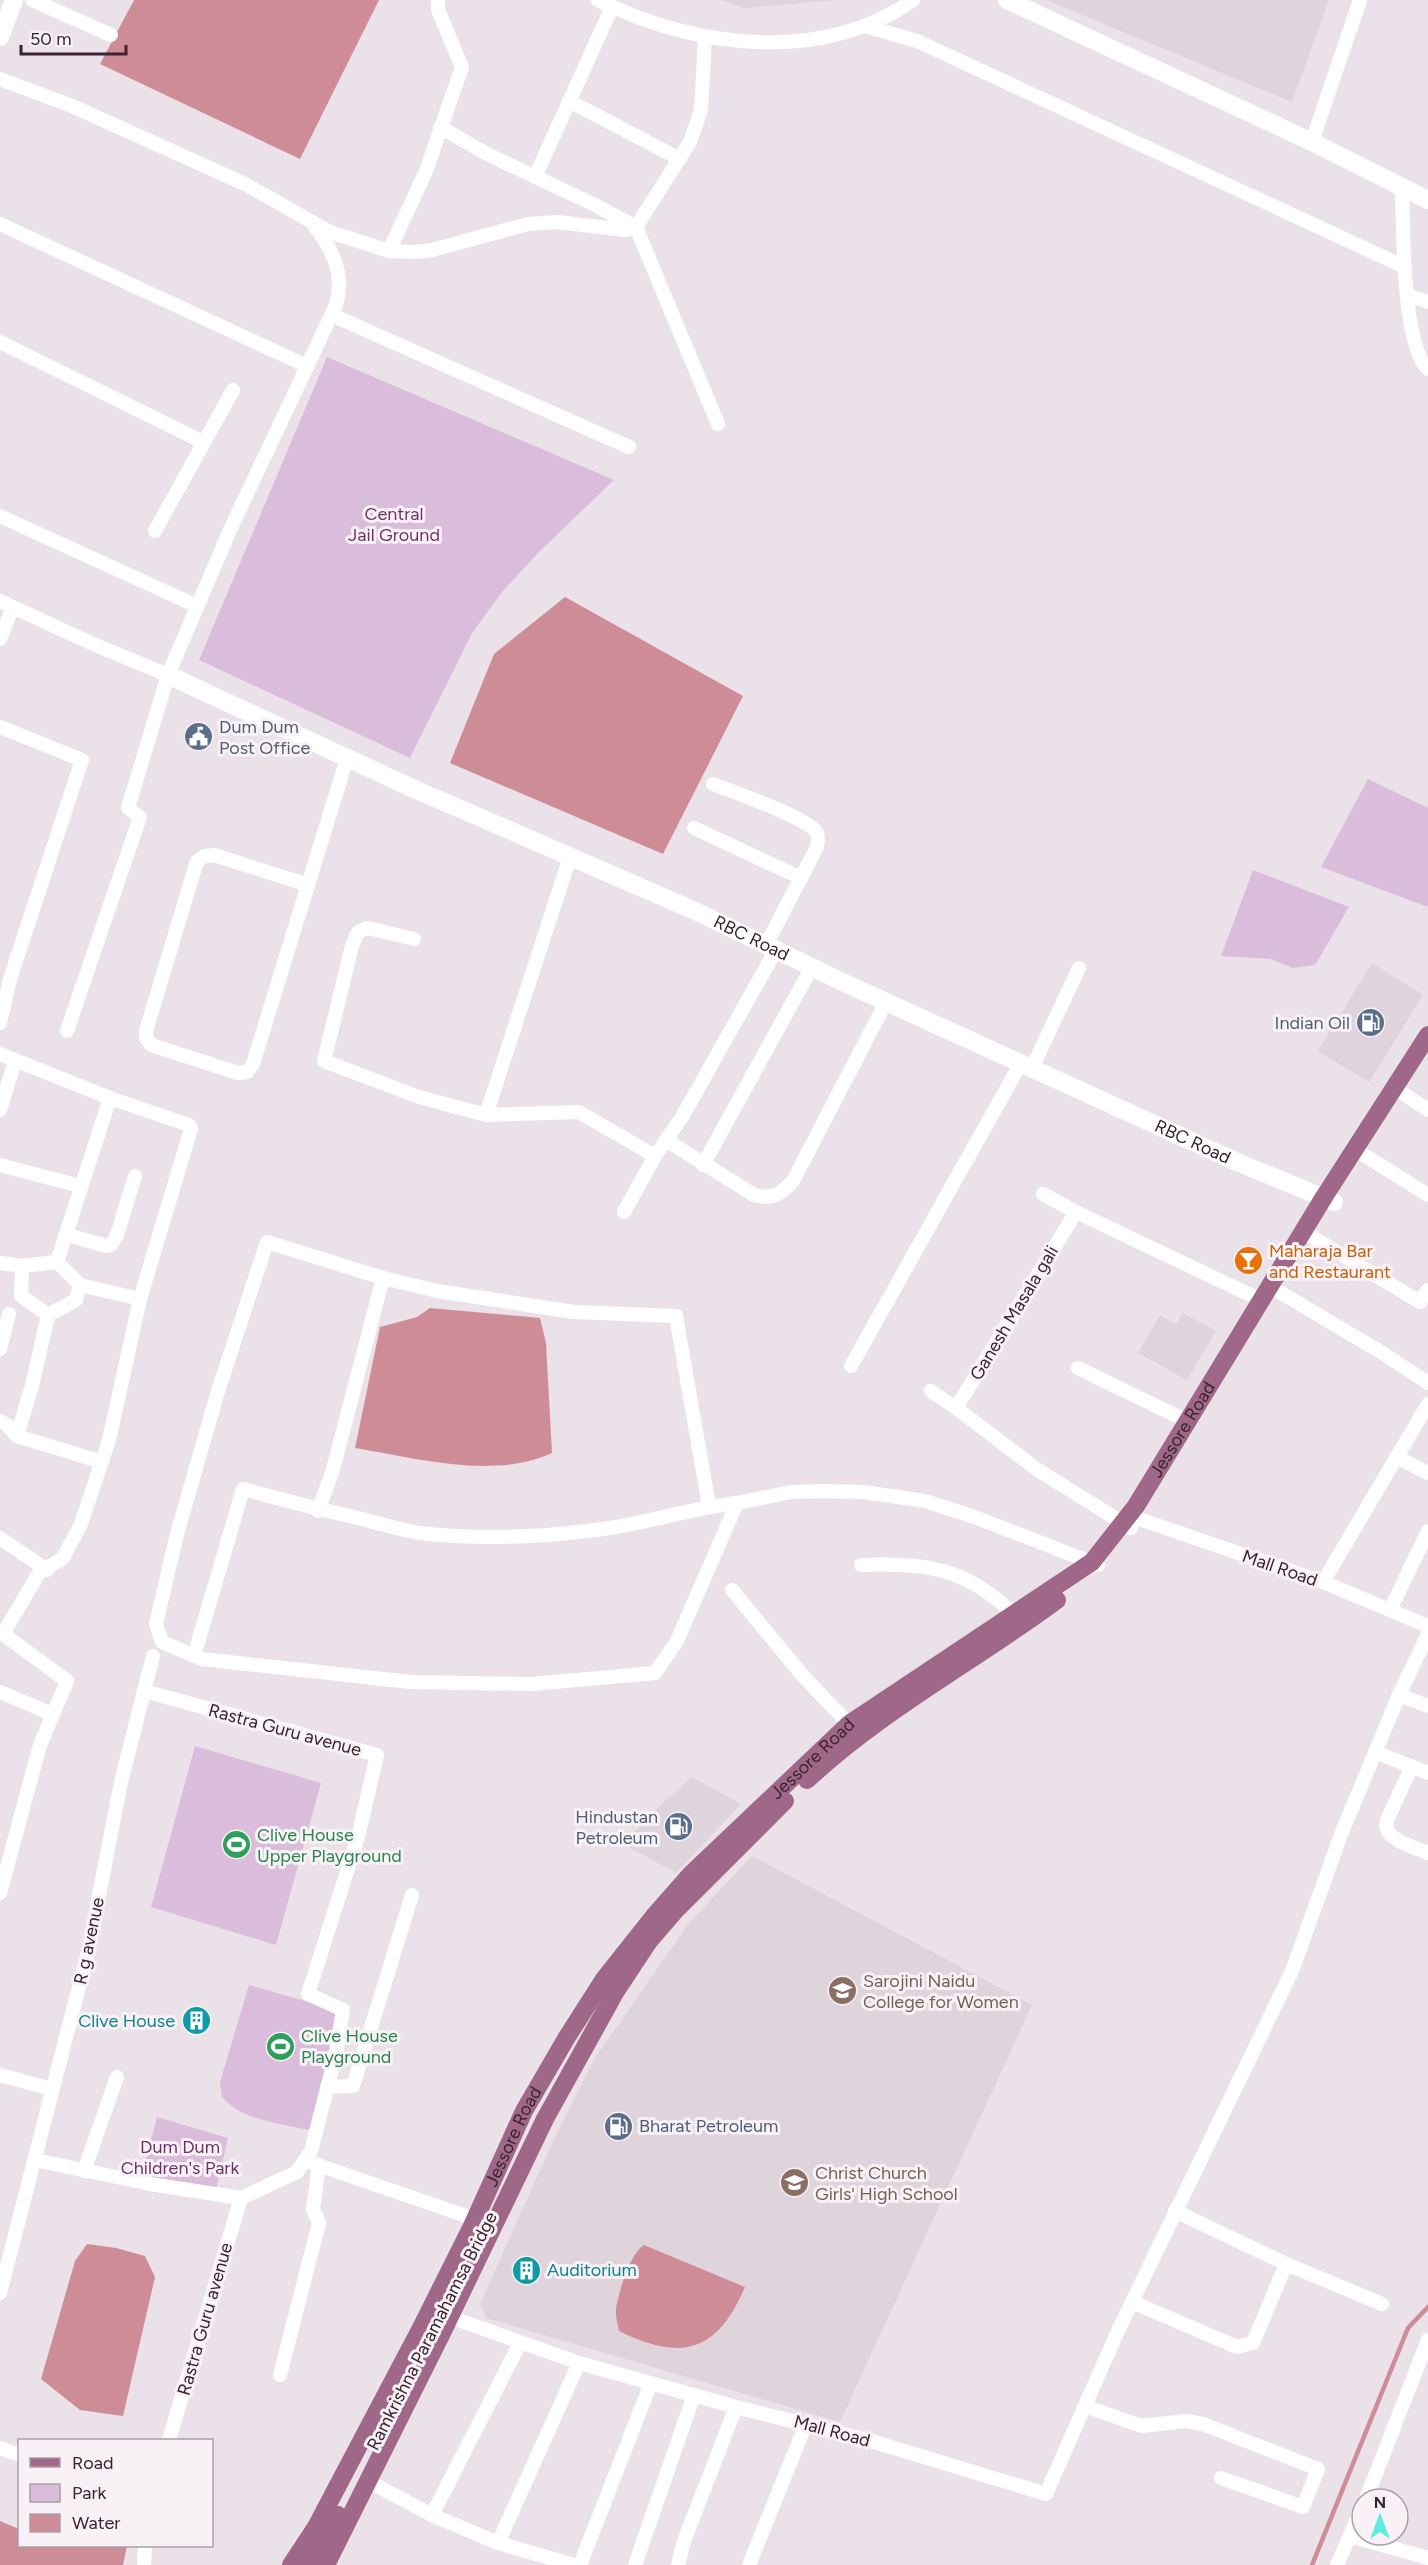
<svg xmlns="http://www.w3.org/2000/svg" width="1428" height="2565" font-family="Figtree,sans-serif">
<rect width="100%" height="100%" fill="#ebe2e9"/>
<!-- built -->
<g fill="#dfd3dc">
<path d="M721,0H835L745,8Z"/>
<path d="M1046,0H1329L1292,102Z"/>
<path d="M1372,963L1423,995L1369,1082L1318,1051Z"/>
<path d="M1183,1313L1216,1331L1187,1380L1138,1353L1160,1315L1176,1324Z"/>
<path d="M692,1777L741,1804L676,1873L623,1844L655,1810Z"/>
<path d="M752,1856L1032,2005L840,2422L486,2318L480,2304L554,2139L593,2061L689,1923Z"/>
</g>
<!-- green -->
<g fill="#dabcdb">
<path d="M327,357L614,480L540,551L503,591L472,633L410,758L199,660Z"/>
<path d="M1368,779L1428,808V907L1321,867Z"/>
<path d="M1253,870L1349,907L1315,965L1293,968L1271,959L1221,956Z"/>
<path d="M195,1746L321,1783L276,1945L151,1907Z"/>
<path d="M249,1985L336,2010L313,2131C285,2124 241,2121 222,2097L220,2082Z"/>
<path d="M157,2117L228,2138L215,2194L140,2182Z"/>
</g>
<!-- water -->
<g fill="#ce8c97">
<path d="M134,0H379L300,159L100,64Z"/>
<path d="M565,597L743,696L663,854L450,763L494,654Z"/>
<path d="M430,1308L540,1318L546,1343L552,1453C494,1480 416,1458 355,1448L380,1327L417,1317Z"/>
<path d="M87,2244L116,2248L145,2256L155,2277L123,2416L80,2410L41,2379L75,2261Z"/>
<path d="M644,2245L745,2287C717,2352 682,2362 619,2331C618,2325 615,2315 616,2308C619,2292 630,2253 644,2245Z"/>
<path d="M0,2521L19,2529L20,2546H127L123,2565H0Z"/>
</g>
<g fill="none" stroke-linecap="round" stroke-linejoin="round">
<!-- stream -->
<path stroke="#ce8c97" stroke-width="4.5" d="M1312,2565L1408,2328L1428,2307"/>
<!-- street -->
<g stroke="#fff" stroke-width="14">
<path d="M32,0L111,35"/>
<path d="M598,0C694,47 821,65 913,0"/>
<path d="M865,26L917,41L1405,267"/>
<path d="M0,79L72,106L245,184L330,232L389,251L416,252L432,250L528,224L557,222L625,230L636,227L690,142L701,110L705,37"/>
<path d="M569,101L680,159"/>
<path d="M440,127L489,155L593,204L636,227L718,424"/>
<path d="M1312,142L1360,0"/>
<path d="M535,177L612,7"/>
<path d="M1402,185C1403,223 1402,346 1428,369"/>
<path d="M0,224L307,366"/>
<path d="M389,251L426,171L462,67L438,10V0"/>
<path d="M1408,295L1428,302"/>
<path d="M332,315L629,447"/>
<path d="M0,342L203,442"/>
<path d="M0,516L197,606"/>
<path d="M155,531L233,390"/>
<path d="M0,601L93,644L168,675"/>
<path d="M0,639L13,607"/>
<path d="M0,727L82,760L10,979L0,1023"/>
<path d="M713,784C733,792 809,818 817,833C819,838 818,842 817,847L766,945"/>
<path d="M694,828L801,878"/>
<path d="M308,885L214,855L205,856L197,861L146,1031V1038L151,1045L238,1073L247,1072L253,1064L347,758"/>
<path d="M414,939L368,928L358,932L352,946L324,1061L419,1097L486,1115L579,1112L655,1156L682,1117L776,950"/>
<path d="M67,1031L140,817L128,808L168,675L230,530L336,305C345,275 333,250 315,227"/>
<path d="M0,1054L110,1098L57,1262"/>
<path d="M1032,1068L1079,968"/>
<path d="M1404,1094L1428,1110"/>
<path d="M0,1110L15,1061"/>
<path d="M486,1115L570,857"/>
<path d="M666,1140L754,1195C773,1200 781,1194 793,1181L886,1002"/>
<path d="M1364,1155L1428,1195"/>
<path d="M0,1165L80,1186"/>
<path d="M703,1165L812,967"/>
<path d="M1043,1194L1076,1212"/>
<path d="M624,1212L655,1156"/>
<path d="M67,1235L107,1246L111,1245L117,1235L135,1176"/>
<path d="M1312,1237L1420,1302L1428,1290"/>
<path d="M0,1263L22,1266L57,1262"/>
<path d="M22,1266L21,1296L48,1315"/>
<path d="M383,1278L267,1242L218,1391L177,1534L156,1624L162,1642L202,1659L410,1682L532,1684L655,1673L677,1641L737,1503L791,1492L823,1491L863,1492L925,1501L972,1516L1098,1565"/>
<path d="M80,1285L140,1299L191,1129L189,1125L110,1098"/>
<path d="M1278,1291L1384,1354L1428,1383"/>
<path d="M0,1349L9,1314"/>
<path d="M851,1366L1021,1063"/>
<path d="M1078,1368L1187,1421"/>
<path d="M931,1391L956,1408"/>
<path d="M0,1421L7,1425L17,1436L102,1462"/>
<path d="M17,1436L33,1382L48,1315L76,1300L80,1285L57,1262"/>
<path d="M1397,1457L1428,1473"/>
<path d="M318,1511L332,1473L383,1278L437,1291L574,1312L676,1316L709,1506"/>
<path d="M1130,1514L1139,1519L1323,1582L1428,1626"/>
<path d="M1131,1528L1038,1470L956,1408L1076,1212L1261,1300"/>
<path d="M0,1538L47,1570"/>
<path d="M861,1565C924,1562 968,1568 1014,1615"/>
<path d="M1323,1582L1428,1404"/>
<path d="M732,1590L803,1676L849,1724"/>
<path d="M1390,1610L1428,1531"/>
<path d="M194,1656L243,1489C283,1500 322,1510 362,1519C381,1524 401,1530 420,1533C480,1540 544,1537 603,1529C648,1523 692,1508 737,1503"/>
<path d="M0,1692L52,1714"/>
<path d="M1399,1695L1428,1706"/>
<path d="M1375,1752L1428,1773"/>
<path d="M1412,1766L1387,1820L1386,1827C1391,1842 1414,1847 1428,1853"/>
<path d="M0,1893L40,1745L67,1681L3,1634L39,1573L63,1558L81,1524L109,1440L140,1299"/>
<path d="M0,2075L52,2089"/>
<path d="M327,2087L353,2086L412,1895"/>
<path d="M35,2160L150,2184L241,2198L297,2172L311,2151L337,2050L343,2010L308,1994L358,1837L377,1755L144,1691"/>
<path d="M312,2163L475,2219"/>
<path d="M84,2171L117,2077"/>
<path d="M1175,2211L1286,2264L1382,2304"/>
<path d="M0,2293L88,1952L121,1782L153,1656"/>
<path d="M1132,2302L1237,2347L1253,2343L1286,2264"/>
<path d="M450,2317L579,2363L736,2407L871,2441L1046,2494L1117,2333L1292,1971L1342,1832L1399,1695L1428,1634"/>
<path d="M280,2375L319,2223L313,2209L319,2165"/>
<path d="M1085,2406L1141,2426L1186,2421L1203,2424L1318,2469L1303,2507L1221,2478"/>
<path d="M169,2440L241,2198"/>
<path d="M0,2448L20,2455"/>
<path d="M368,2481L432,2515L498,2543L574,2565"/>
<path d="M1366,2499L1428,2340"/>
<path d="M432,2515L520,2343"/>
<path d="M1350,2536L1428,2558"/>
<path d="M498,2543L579,2363"/>
<path d="M144,2565L145,2546"/>
<path d="M580,2565L651,2383"/>
<path d="M635,2565L694,2395"/>
<path d="M678,2565L684,2541L736,2407"/>
<path d="M749,2565L806,2424"/>
<path d="M1337,2565L1362,2508"/>
</g>
<!-- secondary -->
<g stroke="#fff" stroke-width="18">
<path d="M1007,0L1312,142L1428,200"/>
<path d="M0,37L14,0"/>
<path id="s1" d="M168,675L412,788L693,910L849,985L1237,1162L1334,1202"/>
</g>
<!-- primary -->
<g stroke="#9f6888" stroke-width="18">
<path d="M807,1780C882,1710 975,1661 1057,1600"/>
<path id="s2" d="M291,2565L316,2527L422,2326L472,2226L524,2111L567,2037L604,1979L654,1916L691,1874L849,1724L1092,1562L1136,1506L1324,1197L1428,1035"/>
<path d="M308,2565L338,2515"/>
<path d="M326,2565L442,2333L545,2119L616,1991L649,1941L674,1912L785,1801"/>
</g>
</g>
<!-- icons -->
<defs>
<symbol id="civic-disc" viewBox="-11 -11 22 22"><circle r="9.5" fill="#5c6f8a" stroke="#f8f2f7"/><path d="M-.6-6.5H3V-4.5H.6V-3L4-1V1h2V6H-6V1h2V-1L-.6-3ZM-1.2 2.5V6h2.4V2.5Z" fill="#fff"/></symbol>
<symbol id="fuel-disc" viewBox="-11 -11 22 22"><circle r="9.5" fill="#5c6f8a" stroke="#f8f2f7"/><path d="M-5.5-6h7V0h2V4h1.3V-2.5L3-4.5l.8-.8L6-3V5H2.5V1h-1V6h-7ZM-4.2-4.7v3.2H.2V-4.7Z" fill="#fff"/></symbol>
<symbol id="bar-disc" viewBox="-11 -11 22 22"><circle r="9.5" fill="#e8710a" stroke="#f8f2f7"/><path d="M-6-5H6L.8 .8V4.5H3.5V6h-7V4.5H-.8V.8Z" fill="#fff"/></symbol>
<symbol id="stadium-disc" viewBox="-11 -11 22 22"><circle r="9.5" fill="#2e9e5b" stroke="#f8f2f7"/><path d="M0-5a6.5 5 0 1 0 0 10a6.5 5 0 1 0 0-10ZM-3.5-1.8h7v3.6h-7Z" fill="#fff"/></symbol>
<symbol id="university-disc" viewBox="-11 -11 22 22"><circle r="9.5" fill="#8d6e63" stroke="#f8f2f7"/><path d="M0-5L7-2L0 1L-7-2ZM-4 1L0 2.5L4 1V4Q0 6-4 4Z" fill="#fff"/></symbol>
<symbol id="building-disc" viewBox="-11 -11 22 22"><circle r="9.5" fill="#0f9aa8" stroke="#f8f2f7"/><path d="M-4-6H4V6H1V3H-1V6H-4ZM-2.5-4.3h1.7v1.8h-1.7ZM.8-4.3h1.7v1.8H.8ZM-2.5-1h1.7V.8h-1.7ZM.8-1h1.7V.8H.8Z" fill="#fff"/></symbol>
<symbol id="school-disc" viewBox="-11 -11 22 22"><circle r="9.5" fill="#8d6e63" stroke="#f8f2f7"/><path d="M0-5L7-2L0 1L-7-2ZM-4 1L0 2.5L4 1V4Q0 6-4 4Z" fill="#fff"/></symbol>
</defs>
<g fill-rule="evenodd">
<use href="#civic-disc" x="182" y="720" width="33" height="33"/>
<use href="#fuel-disc" x="1354" y="1006" width="33" height="33"/>
<use href="#bar-disc" x="1232" y="1244" width="33" height="33"/>
<use href="#fuel-disc" x="662" y="1810" width="33" height="33"/>
<use href="#stadium-disc" x="220" y="1828" width="33" height="33"/>
<use href="#university-disc" x="826" y="1974" width="33" height="33"/>
<use href="#building-disc" x="180" y="2004" width="33" height="33"/>
<use href="#stadium-disc" x="264" y="2030" width="33" height="33"/>
<use href="#fuel-disc" x="602" y="2110" width="33" height="33"/>
<use href="#school-disc" x="778" y="2166" width="33" height="33"/>
<use href="#building-disc" x="510" y="2254" width="33" height="33"/>
</g>
<g text-anchor="middle" dominant-baseline="central" stroke-width="6" stroke-linejoin="round" paint-order="stroke">
<!-- park labels -->
<g font-size="18" fill="#702f6c" stroke="#f8f2f7">
<text x="394" y="514">Central<tspan x="394" dy="21">Jail Ground</tspan></text>
<text x="180" y="2147">Dum Dum<tspan x="180" dy="21">Children's Park</tspan></text>
</g>
<!-- service labels -->
<g font-size="18" fill="#4e5e75" stroke="#f8f2f7" text-anchor="start">
<text x="219" y="727">Dum Dum<tspan x="219" dy="21">Post Office</tspan></text>
<text x="1350" y="1023" text-anchor="end">Indian Oil</text>
<text x="658" y="1817" text-anchor="end">Hindustan<tspan x="658" dy="21">Petroleum</tspan></text>
<text x="639" y="2126">Bharat Petroleum</text>
</g>
<!-- street labels -->
<g font-size="18" fill="#3b2331" stroke="#f8f2f7">
<text stroke="none"><textPath href="#s1" startOffset="640">RBC Road</textPath></text>
<text stroke="none"><textPath href="#s1" startOffset="1126">RBC Road</textPath></text>
<text transform="translate(1014 1313) rotate(-59)">Ganesh Masala gali</text>
<text stroke="none"><textPath href="#s2" startOffset="1472">Jessore Road</textPath></text>
<text transform="translate(1280 1568) rotate(19)">Mall Road</text>
<text transform="translate(285 1730) rotate(15)">Rastra Guru avenue</text>
<text stroke="none"><textPath href="#s2" startOffset="969">Jessore Road</textPath></text>
<text transform="translate(89 1941) rotate(-78)">R g avenue</text>
<text stroke="none"><textPath href="#s2" startOffset="483">Jessore Road</textPath></text>
<text transform="translate(205 2319) rotate(-74)">Rastra Guru avenue</text>
<text transform="translate(432 2331) rotate(-63)">Ramkrishna Paramahamsa Bridge</text>
<text transform="translate(832 2431) rotate(15)">Mall Road</text>
</g>
<!-- food labels -->
<g font-size="18" fill="#c56008" stroke="#f8f2f7" text-anchor="start">
<text x="1269" y="1251">Maharaja Bar<tspan x="1269" dy="21">and Restaurant</tspan></text>
</g>
<!-- leisure labels -->
<g font-size="18" fill="#27864d" stroke="#f8f2f7" text-anchor="start">
<text x="257" y="1835">Clive House<tspan x="257" dy="21">Upper Playground</tspan></text>
<text x="301" y="2036">Clive House<tspan x="301" dy="21">Playground</tspan></text>
</g>
<!-- education labels -->
<g font-size="18" fill="#785e54" stroke="#f8f2f7" text-anchor="start">
<text x="863" y="1981">Sarojini Naidu<tspan x="863" dy="21">College for Women</tspan></text>
<text x="815" y="2173">Christ Church<tspan x="815" dy="21">Girls' High School</tspan></text>
</g>
<!-- culture labels -->
<g font-size="18" fill="#0d838f" stroke="#f8f2f7" text-anchor="end">
<text x="175" y="2021">Clive House</text>
<text x="547" y="2270" text-anchor="start">Auditorium</text>
</g>
</g>
<!-- legend -->
<rect x="18" y="2439" width="195" height="108" fill="#f8f2f7" stroke="#ac9fa8" stroke-width="1.5"/>
<rect x="30" y="2458" width="30" height="9" fill="#9f6888" stroke="#ac9fa8" stroke-width="1.5"/>
<text x="72" y="2469" font-size="18" fill="#3b2331">Road</text>
<rect x="30" y="2484" width="30" height="18" fill="#dabcdb" stroke="#ac9fa8" stroke-width="1.5"/>
<text x="72" y="2499" font-size="18" fill="#3b2331">Park</text>
<rect x="30" y="2514" width="30" height="18" fill="#ce8c97" stroke="#ac9fa8" stroke-width="1.5"/>
<text x="72" y="2529" font-size="18" fill="#3b2331">Water</text>
<!-- north arrow -->
<g transform="translate(1380 2517)"><circle r="28" fill="#f8f2f7" stroke="#ac9fa8" stroke-width="1.5"/>
<path d="M0-4.5L10 22L0 15L-10 22Z" fill="#60ebe0"/>
<text y="-9" font-size="16" font-weight="bold" text-anchor="middle" fill="#3b2331">N</text>
</g>
<!-- scale -->
<path d="M21 45v9h105v-9" fill="none" stroke="#3b2331" stroke-width="3"/>
<text x="30" y="45" font-size="18" fill="#3b2331" stroke="#f8f2f7" stroke-width="4.5" paint-order="stroke">50 m</text>
</svg>
